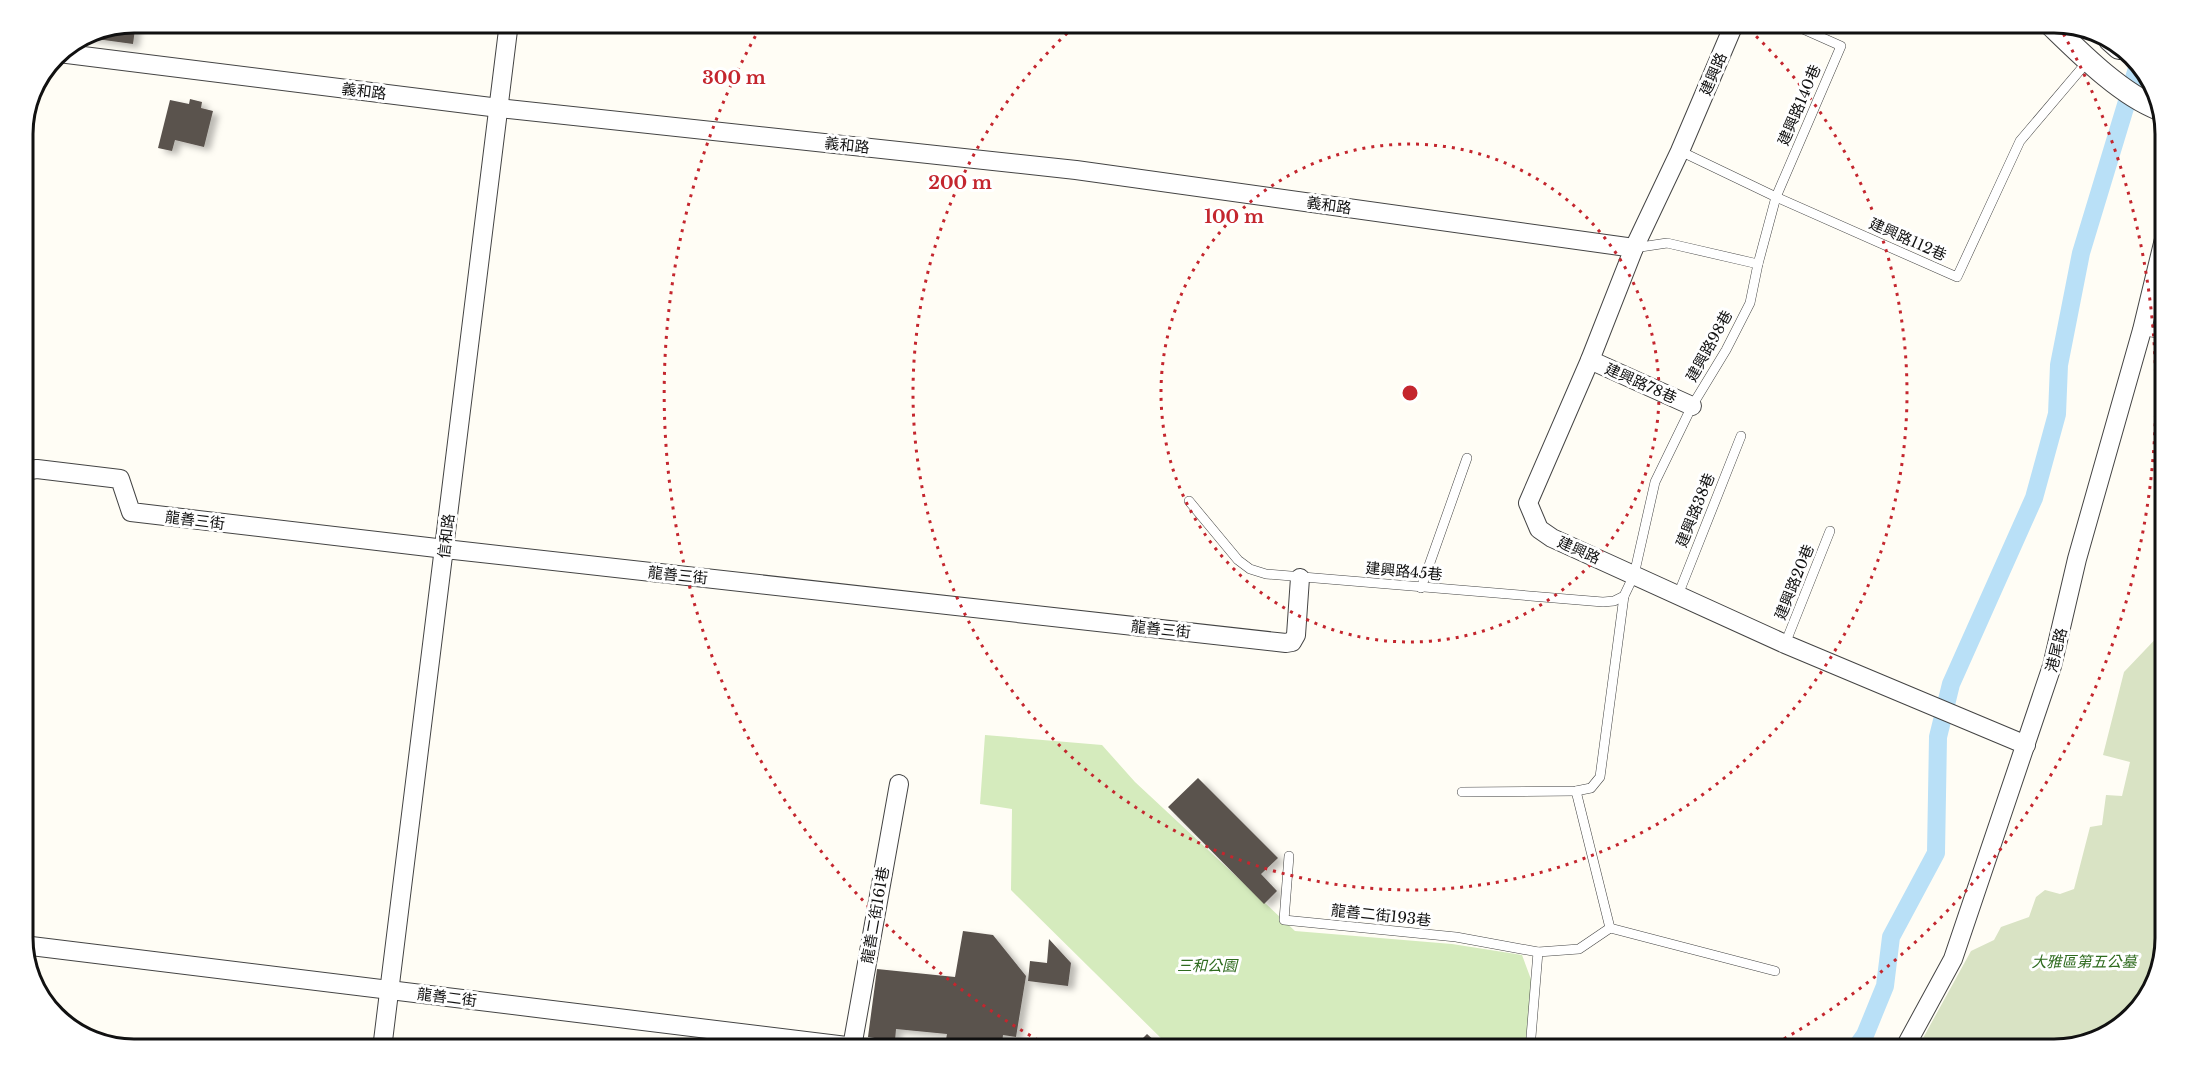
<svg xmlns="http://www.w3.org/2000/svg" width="2188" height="1072" font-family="'Libre Baskerville','Noto Sans TC',serif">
<defs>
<filter id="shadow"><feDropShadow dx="6" dy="4" stdDeviation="3" flood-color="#0004"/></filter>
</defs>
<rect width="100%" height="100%" fill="#fffdf5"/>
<!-- green -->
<path fill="#d5ebbd" d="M985,735L1102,745L1135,782L1295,931L1452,944L1522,955L1532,982L1525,1049H1172L1011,890L1012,809L980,804Z"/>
<!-- cemetery -->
<path fill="#d9e3c4" d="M2165,629V938L2154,987L2116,1031L2055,1049H1917L1971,951L1994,940L2001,927L2029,917L2036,897L2045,890L2060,894L2074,889L2090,827L2102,825L2106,795L2122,796L2130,762L2103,755L2124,672Z"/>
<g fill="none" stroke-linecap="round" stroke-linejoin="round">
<!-- canal -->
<path stroke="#b9e0f7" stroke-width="18" d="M1855,1049L1865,1035L1885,986L1891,937L1936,853L1938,737L1951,684L2034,498L2057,414L2059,365L2081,253L2138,65"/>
</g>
<!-- building -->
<g fill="#5a524d" filter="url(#shadow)">
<path d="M136,22L133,44L82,37L91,31Z"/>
<path d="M190,99L202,102L201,108L213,111L204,147L175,140L172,151L158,148L170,100L189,104Z"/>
<path d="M1198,778L1278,858L1261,874L1277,891L1264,904L1168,807Z"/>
<path d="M963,931L993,935L1026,976L1016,1037L1003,1035L1002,1044L980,1041L979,1050H944L947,1034L896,1029L895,1041L868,1037L877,969L955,977Z"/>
<path d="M1049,939L1071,963L1068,986L1028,981L1030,961L1047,963Z"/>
<path d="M1147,1034L1164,1049H1132Z"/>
</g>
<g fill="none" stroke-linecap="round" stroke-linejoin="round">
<defs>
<g id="service">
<path d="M1680,151L1776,197L1957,277L2020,141L2087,62"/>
<path d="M1634,248L1667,243L1758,264"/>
<path d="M2142,330L2165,335"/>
<path d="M1189,501L1238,560L1250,569L1266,574L1603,602L1614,601L1624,596L1634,575L1655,482L1692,406L1726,350L1750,303L1758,264L1776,197L1841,46L1787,22"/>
<path d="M1421,588L1467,458"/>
<path d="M1678,595L1741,436"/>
<path d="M1785,644L1830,531"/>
<path d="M1576,791L1610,928"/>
<path d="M1462,792L1576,791L1591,788L1600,777L1624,596"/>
<path d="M1289,856L1284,920L1456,937L1538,952L1579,949L1610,928L1775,971"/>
<path d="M1530,1049L1538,952"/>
</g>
<g id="minor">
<path d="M1735,22L1680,151L1634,248L1590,360L1528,503L1539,529L1552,538L1785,644L2026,745"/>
<path d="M59,53L499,108L1076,170L1634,248"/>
<path d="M1590,360L1692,406"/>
<path d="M23,471L37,469L120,479L131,512L445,549L1286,643L1292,642L1296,635L1300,578"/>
<path d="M23,945L871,1049"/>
<path d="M852,1047L899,784"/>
<path d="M382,1049L509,22"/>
<path d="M1904,1049L1953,959L2052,666L2077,559L2142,330L2165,235"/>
</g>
<g id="tertiary">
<path d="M2048,22C2079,52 2120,94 2159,109"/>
<path d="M2110,40L2119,48"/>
</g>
</defs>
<!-- service casing -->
<use href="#service" stroke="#444" stroke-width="10"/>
<!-- minor casing -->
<use href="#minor" stroke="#444" stroke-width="20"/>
<!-- tertiary casing -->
<use href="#tertiary" stroke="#444" stroke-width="24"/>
<!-- service -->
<use href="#service" stroke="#fff" stroke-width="9"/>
<!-- minor -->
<use href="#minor" stroke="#fff" stroke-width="18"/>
<!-- tertiary -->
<use href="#tertiary" stroke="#fff" stroke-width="22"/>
</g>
<!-- distance rings -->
<g fill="none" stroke="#c4262e" stroke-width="3" stroke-dasharray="3 6">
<circle cx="1410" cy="393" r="249"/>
<path d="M1743 24A497 497 0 1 1 1077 24"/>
<path d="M1054 1049A746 746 0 0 1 761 26M2059 26A746 746 0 0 1 1766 1049"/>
</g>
<g text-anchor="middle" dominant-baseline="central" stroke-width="6" stroke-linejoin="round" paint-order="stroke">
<!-- street labels -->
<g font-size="15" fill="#111" stroke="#fff">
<text transform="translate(1713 74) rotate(-67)">建興路</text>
<text transform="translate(364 91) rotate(7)">義和路</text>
<text transform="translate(1799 105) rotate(-67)">建興路140巷</text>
<text transform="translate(847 145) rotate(6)">義和路</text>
<text transform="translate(1329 205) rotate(8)">義和路</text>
<text transform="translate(1908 239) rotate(24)">建興路112巷</text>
<text transform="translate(1709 346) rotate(-61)">建興路98巷</text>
<text transform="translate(1641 383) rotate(24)">建興路78巷</text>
<text transform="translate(1695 510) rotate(-68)">建興路38巷</text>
<text transform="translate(195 520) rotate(7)">龍善三街</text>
<text transform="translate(446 536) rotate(-83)">信和路</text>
<text transform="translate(1579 550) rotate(24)">建興路</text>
<text transform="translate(1404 571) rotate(5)">建興路45巷</text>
<text transform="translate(678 575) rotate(6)">龍善三街</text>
<text transform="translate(1794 582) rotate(-68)">建興路20巷</text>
<text transform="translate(1161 629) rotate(6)">龍善三街</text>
<text transform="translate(2056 650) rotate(-76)">港尾路</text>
<text transform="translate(875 915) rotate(-80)">龍善二街161巷</text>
<text transform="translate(1381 915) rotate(6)">龍善二街193巷</text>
<text transform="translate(447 997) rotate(7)">龍善二街</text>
</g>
<!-- park labels -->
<g font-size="15" font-style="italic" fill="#2f6b1f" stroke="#fff">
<text x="2084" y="961">大雅區第五公墓</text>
<text x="1207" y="965">三和公園</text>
</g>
</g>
<!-- crop -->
<path d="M0 0H2188V1072H0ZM134 33H2054A101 101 0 0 1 2155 134V938A101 101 0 0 1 2054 1039H134A101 101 0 0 1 33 938V134A101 101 0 0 1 134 33Z" fill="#fff" fill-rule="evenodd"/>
<path fill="none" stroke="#111" stroke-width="3" d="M134 33H2054A101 101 0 0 1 2155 134V938A101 101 0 0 1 2054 1039H134A101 101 0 0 1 33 938V134A101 101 0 0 1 134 33Z"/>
<circle cx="1410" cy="393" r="9" fill="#c4262e" stroke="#fff" stroke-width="3"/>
<g font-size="18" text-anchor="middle" font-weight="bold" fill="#c4262e" stroke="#fff" stroke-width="6" stroke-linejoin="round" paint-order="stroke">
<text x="734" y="84">300 m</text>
<text x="960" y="189">200 m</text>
<text x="1234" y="223">100 m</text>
</g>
</svg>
